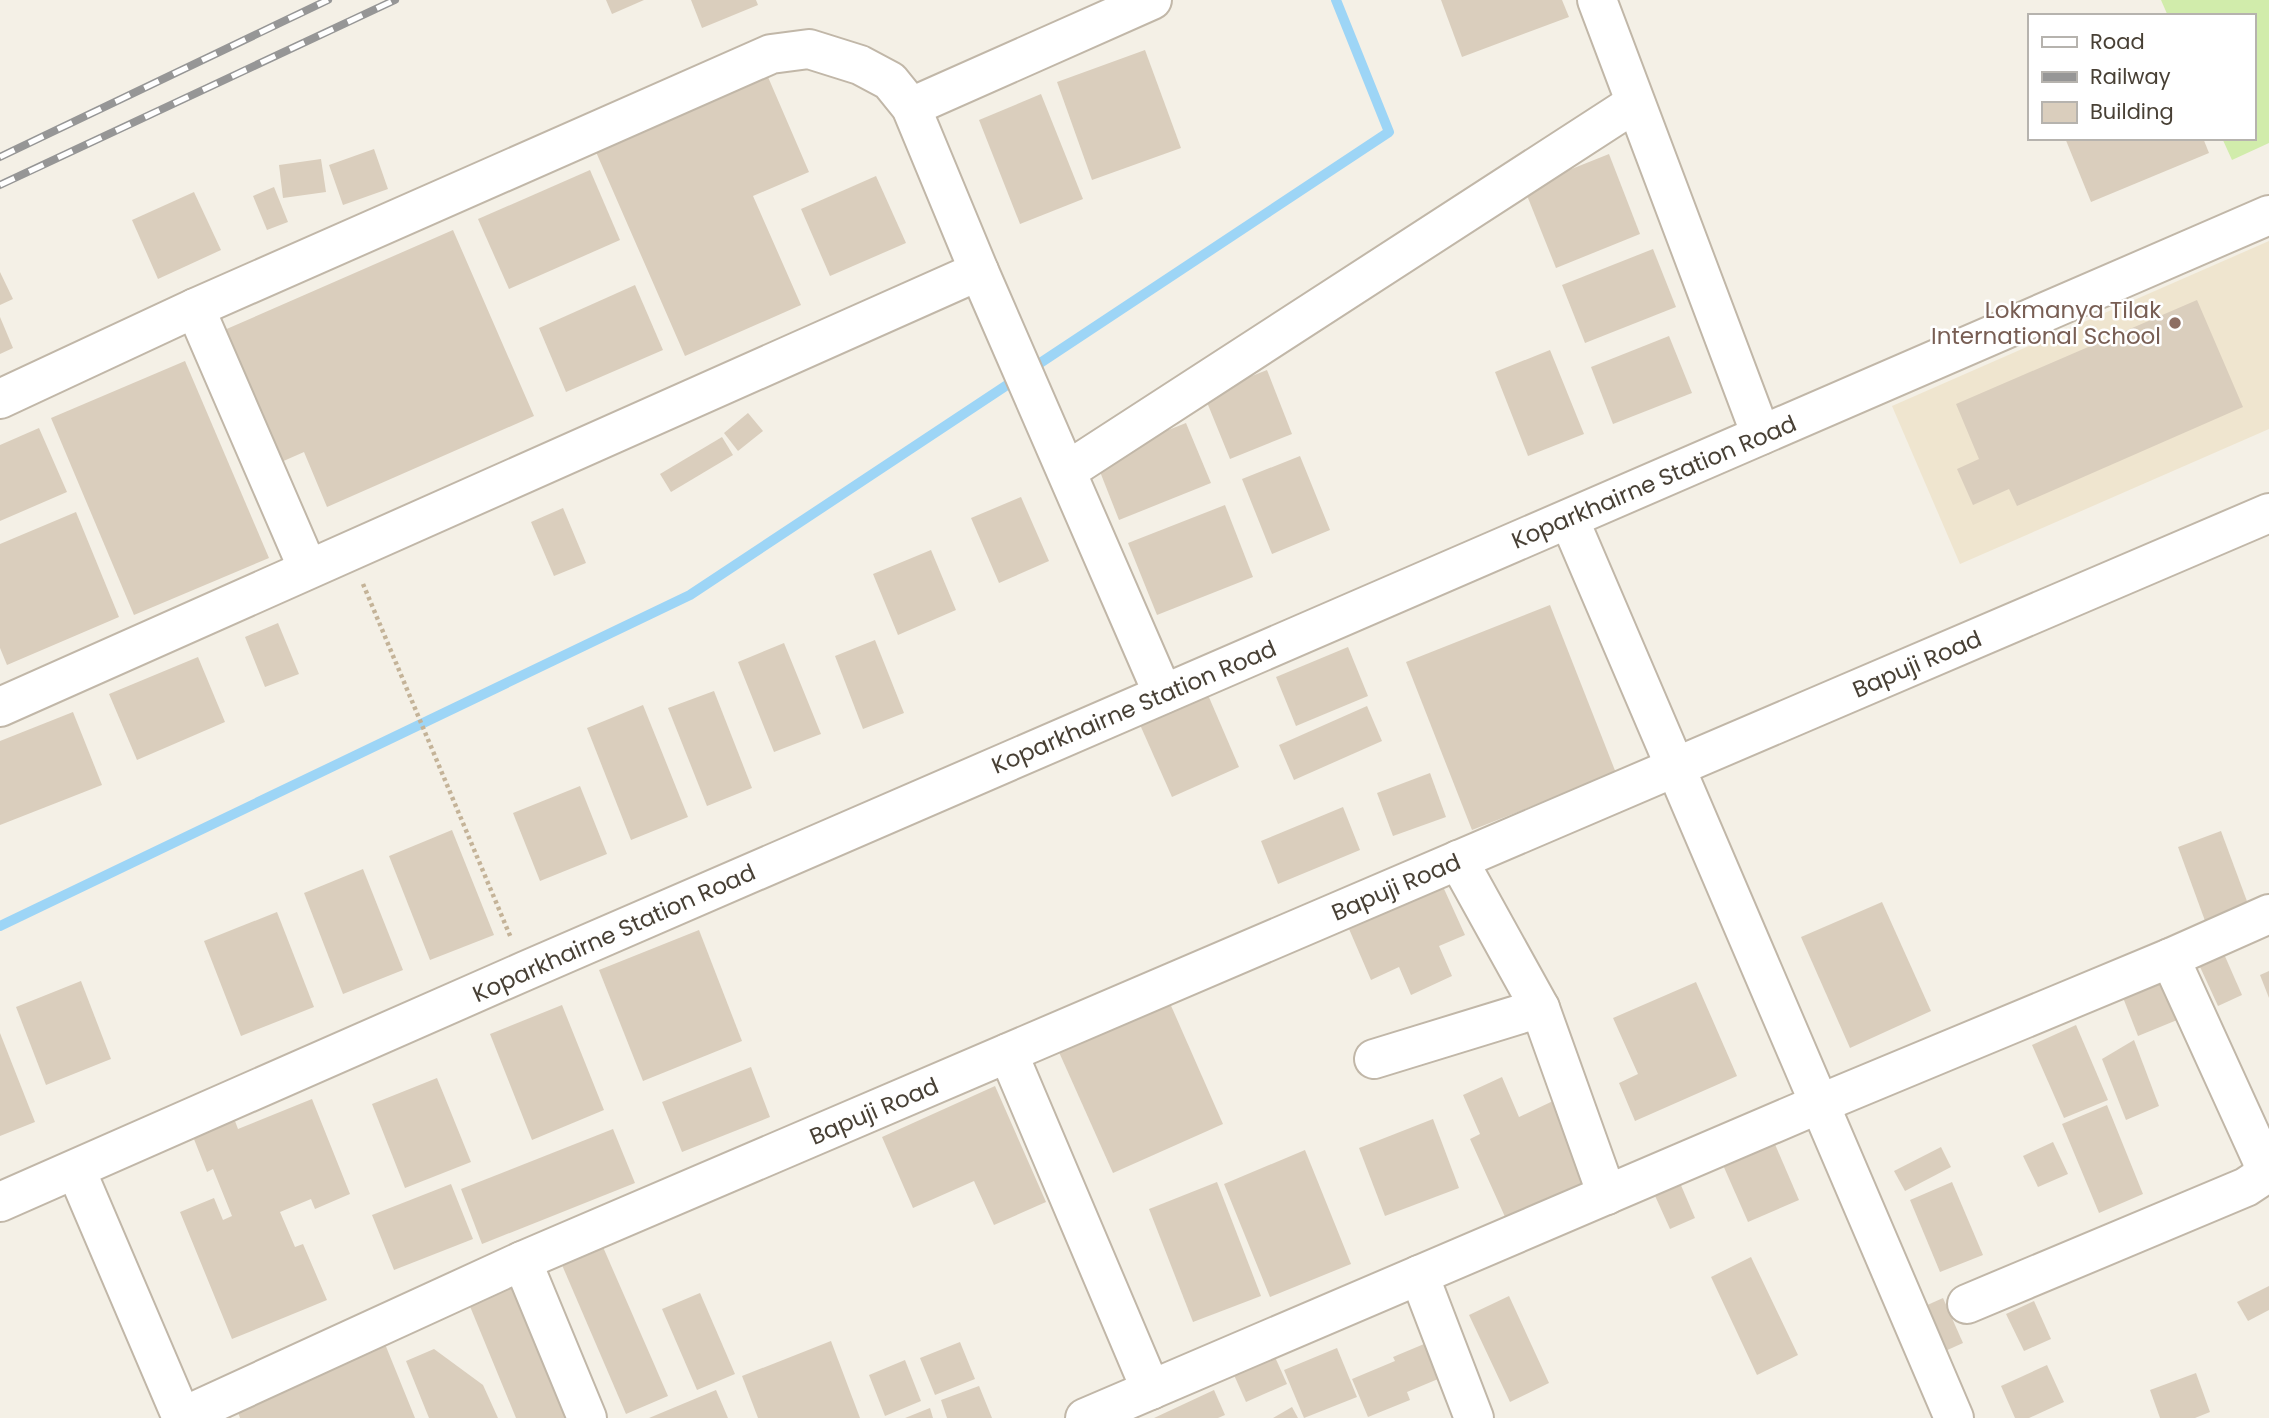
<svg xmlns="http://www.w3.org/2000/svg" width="2269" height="1418" font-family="Poppins,sans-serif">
<rect width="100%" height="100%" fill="#f4f0e6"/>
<!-- education -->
<path fill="#efe5cf" d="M2269,241V429L1960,564L1892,406Z"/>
<!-- green -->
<path fill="#d1ecab" d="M2161,0H2269V143L2232,160L2222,138H2253V16H2168Z"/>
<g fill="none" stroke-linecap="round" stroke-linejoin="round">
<!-- stream -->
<path stroke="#9dd5f6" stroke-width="10" d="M0,926L690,595L1389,132L1336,0"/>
</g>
<!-- building -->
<g fill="#dacebd">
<path d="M606,0H644L612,14Z"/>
<path d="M691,0H756L758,5L702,28Z"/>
<path d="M1441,0H1562L1569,17L1462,57Z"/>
<path d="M1145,50L1181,148L1092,180L1057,82Z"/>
<path d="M768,77L809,172L753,196L801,305L685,356L596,152Z"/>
<path d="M1041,94L1083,199L1020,224L979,120Z"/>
<path d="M2065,138H2203L2209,153L2091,202Z"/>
<path d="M374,149L388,189L343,205L329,165Z"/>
<path d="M1609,154L1640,234L1556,268L1524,188Z"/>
<path d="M321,159L326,192L283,198L279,165Z"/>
<path d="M590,170L620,240L509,289L478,219Z"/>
<path d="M876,176L906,243L830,276L801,209Z"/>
<path d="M274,187L288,222L267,230L253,196Z"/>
<path d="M194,192L221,250L158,279L132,220Z"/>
<path d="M453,230L534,416L327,507L304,452L279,463L222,331Z"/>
<path d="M1653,249L1676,307L1585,343L1562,285Z"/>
<path d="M0,272L13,299L0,305Z"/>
<path d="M635,285L663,350L566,392L539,328Z"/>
<path d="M2197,300L2243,407L2017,506L2009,489L1973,505L1957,469L1979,459L1956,404Z"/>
<path d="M0,317L13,348L0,354Z"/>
<path d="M1669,336L1692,393L1613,424L1591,367Z"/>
<path d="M1550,350L1584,434L1528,456L1495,372Z"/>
<path d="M185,361L269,558L134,615L51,418Z"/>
<path d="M1267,370L1292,434L1230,459L1204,395Z"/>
<path d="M748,413L763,431L738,451L724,433Z"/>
<path d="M1186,423L1211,483L1119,520L1095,459Z"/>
<path d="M39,428L67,492L0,521V445Z"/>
<path d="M722,437L733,455L671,492L660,474Z"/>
<path d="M1300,456L1330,530L1272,554L1242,479Z"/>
<path d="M1021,497L1049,561L999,583L971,518Z"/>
<path d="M1225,505L1253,577L1157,615L1128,543Z"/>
<path d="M563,508L586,563L554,576L531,522Z"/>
<path d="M76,512L119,617L7,665L0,648V544Z"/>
<path d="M931,550L956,610L898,635L873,574Z"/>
<path d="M1550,605L1616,773L1472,830L1406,662Z"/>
<path d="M278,623L299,674L265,687L245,637Z"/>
<path d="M875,640L904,713L863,729L835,656Z"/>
<path d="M784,643L821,734L774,752L738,662Z"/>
<path d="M1348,647L1368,696L1296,726L1276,677Z"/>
<path d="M198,657L225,722L137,760L109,694Z"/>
<path d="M1205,688L1239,767L1172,797L1137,718Z"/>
<path d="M714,691L752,788L707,806L668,708Z"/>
<path d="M643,705L688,817L631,840L587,728Z"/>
<path d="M1367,706L1382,741L1294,780L1279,745Z"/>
<path d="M73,712L102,785L0,825V741Z"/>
<path d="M1430,773L1446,817L1393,836L1377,793Z"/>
<path d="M580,786L607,854L540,881L513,813Z"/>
<path d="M1343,807L1360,850L1278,884L1261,841Z"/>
<path d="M452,830L494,935L430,960L389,856Z"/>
<path d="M2221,831L2251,912L2208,929L2178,847Z"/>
<path d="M363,869L403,970L343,994L304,893Z"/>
<path d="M1440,880L1465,935L1439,946L1452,976L1411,995L1399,967L1371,980L1346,922Z"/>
<path d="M1882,902L1931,1011L1850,1048L1801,937Z"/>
<path d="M277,912L314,1007L241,1036L204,941Z"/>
<path d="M699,930L742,1041L643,1081L599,970Z"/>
<path d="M2220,945L2242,995L2218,1006L2195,956Z"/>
<path d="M2269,971V998L2260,975Z"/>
<path d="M2170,975L2182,1018L2138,1036L2122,995Z"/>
<path d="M81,981L111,1059L46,1085L16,1007Z"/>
<path d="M1696,982L1737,1076L1635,1121L1619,1083L1638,1074L1613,1018Z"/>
<path d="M1165,992L1223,1124L1113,1173L1054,1041Z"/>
<path d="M562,1005L604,1110L532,1140L490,1034Z"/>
<path d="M2076,1025L2108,1100L2064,1118L2032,1045Z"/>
<path d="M0,1033L35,1122L0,1136Z"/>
<path d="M2134,1040L2159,1106L2126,1120L2102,1059Z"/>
<path d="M751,1067L770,1117L682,1152L662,1102Z"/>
<path d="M1502,1077L1519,1117L1553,1101L1590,1181L1506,1219L1470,1139L1480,1134L1463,1095Z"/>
<path d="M437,1078L471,1162L405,1188L372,1104Z"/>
<path d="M995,1086L1046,1202L994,1225L974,1181L913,1208L882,1137Z"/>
<path d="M312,1099L350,1194L315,1209L311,1199L280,1212L295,1247L303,1244L327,1300L232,1339L180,1212L214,1198L223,1220L232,1216L213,1169L207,1172L190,1129L232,1113L238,1129Z"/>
<path d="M2107,1105L2143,1194L2099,1213L2062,1124Z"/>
<path d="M1433,1119L1459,1188L1385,1216L1359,1148Z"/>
<path d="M613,1129L635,1183L482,1244L461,1189Z"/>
<path d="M1774,1142L1799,1200L1748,1222L1723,1165Z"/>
<path d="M2053,1142L2068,1174L2038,1187L2023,1156Z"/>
<path d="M1941,1147L1951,1167L1905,1191L1894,1171Z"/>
<path d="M1305,1150L1351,1264L1270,1297L1224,1184Z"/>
<path d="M1677,1176L1695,1218L1670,1229L1651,1187Z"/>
<path d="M1217,1182L1261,1296L1193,1322L1149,1209Z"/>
<path d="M1952,1182L1983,1255L1940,1272L1910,1200Z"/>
<path d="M451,1184L473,1239L394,1270L372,1215Z"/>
<path d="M603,1247L668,1396L626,1414L562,1265Z"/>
<path d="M1751,1257L1798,1355L1757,1375L1711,1277Z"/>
<path d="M512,1286L568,1418H516L469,1304Z"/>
<path d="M2269,1286V1310L2248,1321L2237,1302Z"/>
<path d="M700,1293L735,1374L697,1390L662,1309Z"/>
<path d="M1509,1296L1549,1383L1510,1402L1469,1315Z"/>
<path d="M1943,1298L1963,1343L1934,1356L1914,1311Z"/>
<path d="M2034,1301L2051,1339L2024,1351L2006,1314Z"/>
<path d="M1436,1339L1450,1374L1407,1392L1410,1400L1368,1417L1352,1379L1395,1361L1393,1357Z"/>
<path d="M831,1341L860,1418H758L742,1376Z"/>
<path d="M960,1342L975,1379L935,1395L920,1358Z"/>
<path d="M385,1344L415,1418H240L236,1407Z"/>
<path d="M1337,1348L1357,1397L1304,1418L1284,1370Z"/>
<path d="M434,1349L483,1385L498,1418H429L406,1361Z"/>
<path d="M1275,1357L1287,1384L1246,1402L1234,1375Z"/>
<path d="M905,1360L921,1401L885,1416L869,1375Z"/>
<path d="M2047,1365L2064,1402L2029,1418H2015L2001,1386Z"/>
<path d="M2196,1373L2210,1412L2195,1418H2160L2150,1390Z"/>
<path d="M979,1386L992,1418H947L941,1400Z"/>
<path d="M716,1390L728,1418H649Z"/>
<path d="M1214,1390L1225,1415L1218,1418H1154Z"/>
<path d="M1292,1407L1298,1418H1273Z"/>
<path d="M930,1408L933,1418H905Z"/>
</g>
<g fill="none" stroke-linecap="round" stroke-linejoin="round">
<defs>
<g id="minor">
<path d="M1597,0L1761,435"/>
<path d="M911,107L1152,0"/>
<path d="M979,271L1163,694"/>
<path d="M195,308L308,569"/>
<path d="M0,399L195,308L771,54L809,49L860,65L890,81L911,107L979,271L0,707"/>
<path d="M1067,471L1635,103"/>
<path d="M1569,519L1954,1418"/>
<path d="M1458,860L1540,1008L1607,1195"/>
<path d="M1008,1053L1151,1390"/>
<path d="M1374,1059L1540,1008"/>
<path d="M76,1170L182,1418"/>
<path d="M0,1202L525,971L2269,215"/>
<path d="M522,1261L2269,513"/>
<path d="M1419,1275L1474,1418"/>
<path d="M1967,1304L2246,1187L2261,1177L2263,1162L2170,958"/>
<path d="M182,1417L522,1261L587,1418"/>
<path d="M1085,1418L1819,1104L2170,958L2269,914"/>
</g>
</defs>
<!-- minor casing -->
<use href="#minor" stroke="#c1b7a8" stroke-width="42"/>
<!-- path -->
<path stroke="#c4b398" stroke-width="4.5" stroke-dasharray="3.5 3.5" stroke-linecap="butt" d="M363,584L511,938"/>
<!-- minor -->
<use href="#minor" stroke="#fff" stroke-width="38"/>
<defs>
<g id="rail">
<path d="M0,157L328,0"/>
<path d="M0,185L395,0"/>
</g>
</defs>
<!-- rail casing -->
<use href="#rail" stroke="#969696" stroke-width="8"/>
<!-- rail -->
<use href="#rail" stroke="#fff" stroke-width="5" stroke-dasharray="16" stroke-linecap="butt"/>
</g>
<!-- markers -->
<circle fill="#8d6e63" stroke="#fff" stroke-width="2.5" cx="2175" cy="323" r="7"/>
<g text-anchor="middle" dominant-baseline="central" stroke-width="5" stroke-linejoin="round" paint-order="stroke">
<!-- education labels -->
<g font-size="23" fill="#785e54" stroke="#fff" text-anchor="end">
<text x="2161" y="310">Lokmanya Tilak<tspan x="2161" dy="26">International School</tspan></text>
</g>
<!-- street labels -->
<g font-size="23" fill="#484035" stroke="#fff">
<text transform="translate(1654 482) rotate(-23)">Koparkhairne Station Road</text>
<text transform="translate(1917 664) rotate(-23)">Bapuji Road</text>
<text transform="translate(1134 707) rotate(-23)">Koparkhairne Station Road</text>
<text transform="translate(1396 887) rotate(-23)">Bapuji Road</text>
<text transform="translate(614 933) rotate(-24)">Koparkhairne Station Road</text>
<text transform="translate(874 1111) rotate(-23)">Bapuji Road</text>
</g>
</g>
<!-- legend -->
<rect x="2028" y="14" width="228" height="126" fill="#ffffff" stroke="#b6b3ae" stroke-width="2"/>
<rect x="2042" y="37" width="35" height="10" fill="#ffffff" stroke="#b6b3ae" stroke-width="2"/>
<text x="2090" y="49" font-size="21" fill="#484035">Road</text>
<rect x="2042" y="72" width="35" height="10" fill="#969696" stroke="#b6b3ae" stroke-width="2"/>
<text x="2090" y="84" font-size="21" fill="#484035">Railway</text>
<rect x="2042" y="102" width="35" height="21" fill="#dacebd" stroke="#b6b3ae" stroke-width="2"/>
<text x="2090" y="119" font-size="21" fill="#484035">Building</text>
</svg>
